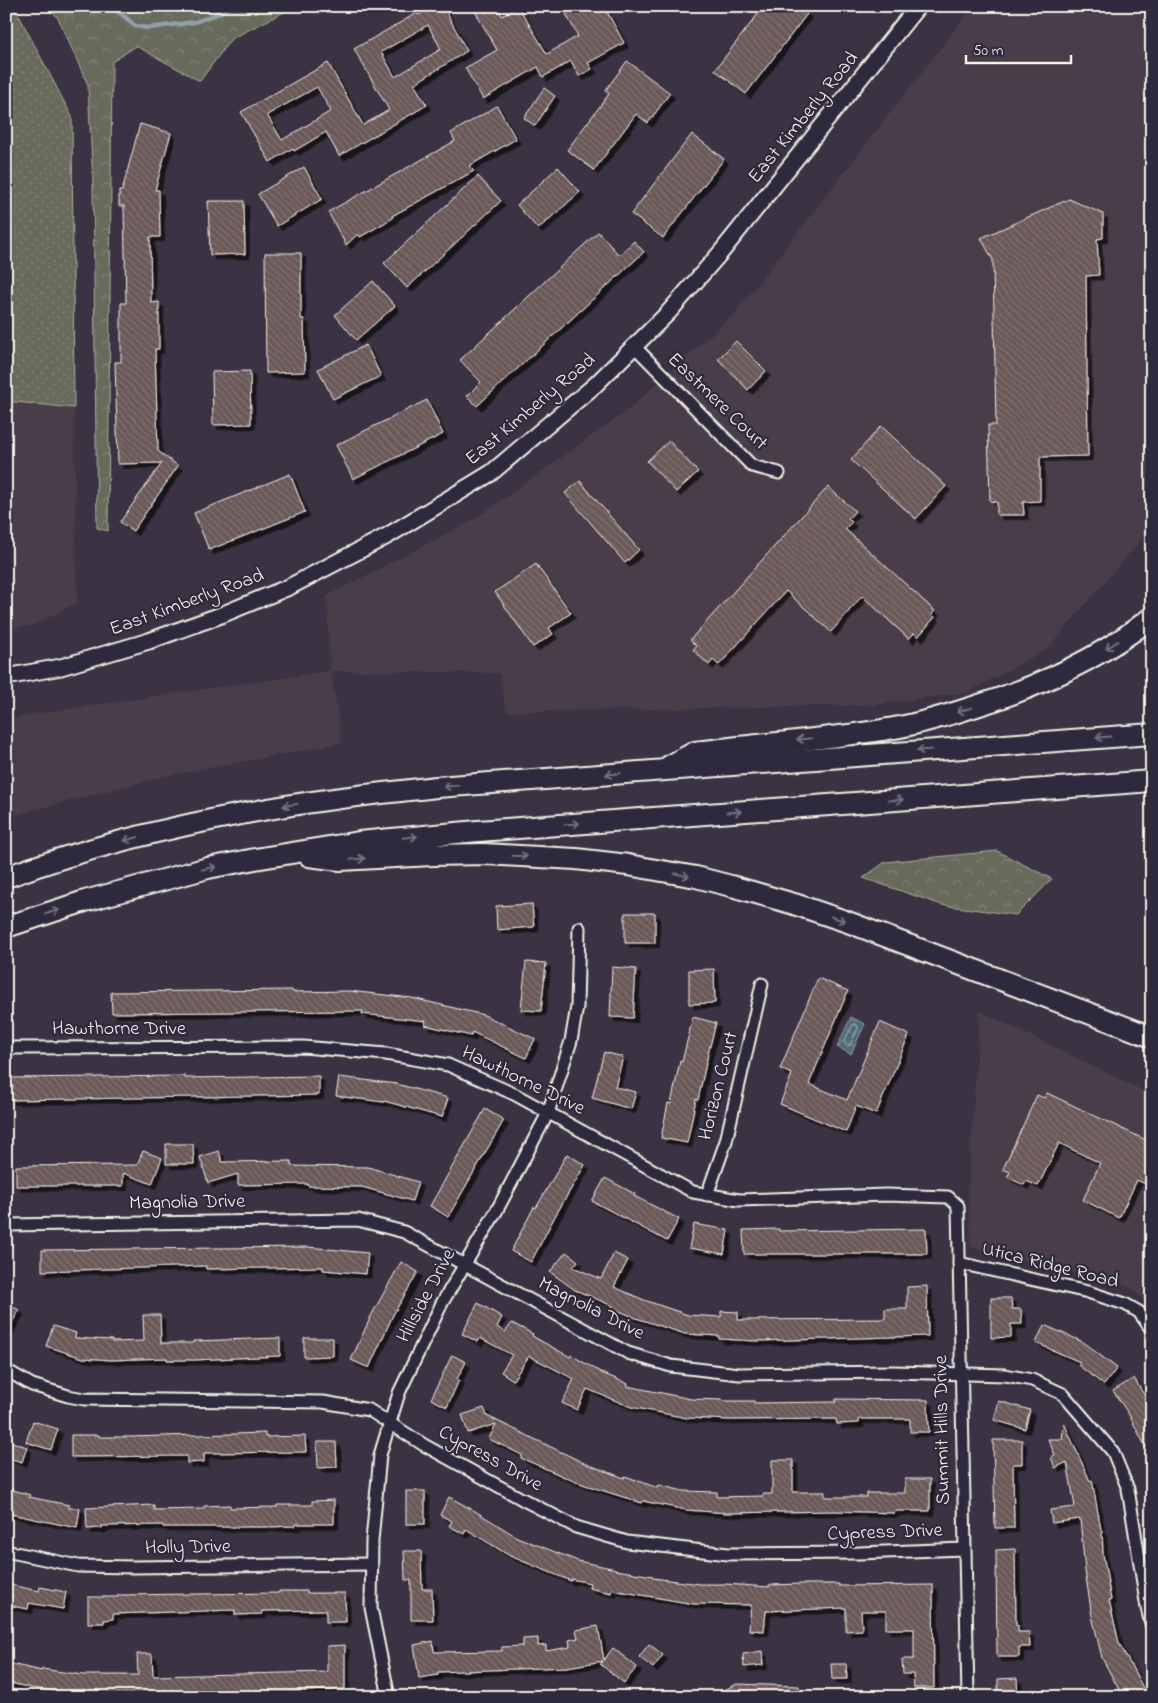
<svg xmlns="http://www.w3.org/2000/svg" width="1158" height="1703" font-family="'Indie Flower',sans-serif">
<defs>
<pattern id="green-dots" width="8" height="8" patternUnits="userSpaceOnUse" patternTransform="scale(1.25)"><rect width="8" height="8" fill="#686b5c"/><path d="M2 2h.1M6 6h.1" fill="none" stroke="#7e8173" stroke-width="1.8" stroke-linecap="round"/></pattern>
<pattern id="forest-crowns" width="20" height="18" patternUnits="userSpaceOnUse" patternTransform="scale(1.25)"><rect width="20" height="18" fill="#686b5c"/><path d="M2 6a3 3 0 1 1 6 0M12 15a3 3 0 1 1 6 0" fill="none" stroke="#7e8173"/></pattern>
<pattern id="water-waves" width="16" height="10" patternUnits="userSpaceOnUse" patternTransform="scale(1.25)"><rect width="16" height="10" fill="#506978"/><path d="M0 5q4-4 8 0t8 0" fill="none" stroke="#6a7f8b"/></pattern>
<pattern id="building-back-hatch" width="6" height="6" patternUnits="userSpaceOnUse" patternTransform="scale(1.25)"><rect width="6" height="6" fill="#6b5959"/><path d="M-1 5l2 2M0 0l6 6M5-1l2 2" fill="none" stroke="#817171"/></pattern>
<filter id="shadow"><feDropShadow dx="4.5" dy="4.5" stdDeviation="0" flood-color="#0009"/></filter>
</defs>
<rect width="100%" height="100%" fill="#3b3343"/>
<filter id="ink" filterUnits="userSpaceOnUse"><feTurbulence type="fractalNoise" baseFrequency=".02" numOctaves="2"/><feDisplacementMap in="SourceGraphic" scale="10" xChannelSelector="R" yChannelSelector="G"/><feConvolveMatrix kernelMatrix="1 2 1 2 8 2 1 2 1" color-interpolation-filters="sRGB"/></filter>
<g filter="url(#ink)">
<!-- built -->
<g fill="#493e4a">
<path d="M973,6H1152V527L1047,649L968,692L873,705L506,712L500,673L331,671L342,743L162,777L6,817V720L40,713L330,671L327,596L475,519L628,410L736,312Z"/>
<path d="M6,401L74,408L77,603L31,626L6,629Z"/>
<path d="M980,1011L1152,1095V1307L1130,1287L971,1247L968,1189Z"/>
</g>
<!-- green -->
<path fill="url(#green-dots)" stroke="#aeaea2" d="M6,6H14L72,117L74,408L6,401Z"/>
<!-- forest -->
<g fill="url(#forest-crowns)" stroke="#aeaea2">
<path d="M49,6H296L231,39L200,81L136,46L112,62L108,531L97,528L93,184L88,85L59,20Z"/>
<path d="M997,851L1052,879L1016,915L942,905L863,878L885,862Z"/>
</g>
<!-- water -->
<path fill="url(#water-waves)" stroke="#929fa5" d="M851,1017L865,1024L851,1054L837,1047Z"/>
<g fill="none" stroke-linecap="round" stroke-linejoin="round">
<!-- shore -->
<path stroke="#b2bbbb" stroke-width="1" d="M854,1024L857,1025L858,1028L850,1045L847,1046L844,1042Z"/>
<!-- stream -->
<path stroke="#929fa5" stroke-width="4.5" d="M113,6L135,26L148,28L195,22L217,14L231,6"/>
</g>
<!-- building -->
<g fill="url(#building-back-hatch)" stroke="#f4f1e8" fill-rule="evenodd" filter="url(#shadow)">
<path d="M435,6H443L467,51L414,84L427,105L339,156L326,132L294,151L293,148L270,162L241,112L328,63L363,125L389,110L354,49L417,13L418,15ZM428,25L441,49L395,77L381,52ZM317,87L331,111L282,140L267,115Z"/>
<path d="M472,6H497L502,16L518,6L547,54L578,36L566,14L581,6H604L624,43L588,63L592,69L579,76L571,61L543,77L538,67L483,99L465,68L497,50Z"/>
<path d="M764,6H798L807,14L746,94L715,70Z"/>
<path d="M627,61L670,93L648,123L636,114L594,170L567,150L609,94L605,91Z"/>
<path d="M544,88L555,96L535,126L524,118Z"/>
<path d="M497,106L516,139L469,166L474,171L392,216L393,218L360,237L358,234L346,245L328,212L455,141L451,133Z"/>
<path d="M140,124L171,133L155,190H159L160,237H150L151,303L159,302V349H155L158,451L178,466L133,531L120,522L162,463L118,464L115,362H121V303H126L124,206H119V191H122Z"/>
<path d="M692,134L724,159L663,238L631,214Z"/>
<path d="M304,167L322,199L277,226L258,194Z"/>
<path d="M558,167L580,192L538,229L517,205Z"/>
<path d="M478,176L501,201L407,288L384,263Z"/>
<path d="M1069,199L1103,214V238L1097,239L1099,275L1086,276L1088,456L1040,457V501L1023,502L1024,515H997V502L990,501L988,425H996L993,260L981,238Z"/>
<path d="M208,201H244L245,254L210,255Z"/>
<path d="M598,232L619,255L634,241L644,252L477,406L467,396L481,382L460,360Z"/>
<path d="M265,253H301V319H304L305,372L266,373Z"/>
<path d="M373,281L395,306L356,340L335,315Z"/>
<path d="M736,341L766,371L748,390L718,359Z"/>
<path d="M366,345L381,376L333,399L318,369Z"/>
<path d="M250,371L251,424L213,425L212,372Z"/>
<path d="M427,400L443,434L353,479L336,445Z"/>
<path d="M881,426L946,486L916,519L851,460Z"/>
<path d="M669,441L698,472L676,492L647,461Z"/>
<path d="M290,474L305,512L209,550L194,513Z"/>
<path d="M580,481L639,550L625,563L565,493Z"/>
<path d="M828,487L855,511L848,519L852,522L845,529L935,611L932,614L935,617L918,637L914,633L909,639L862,596L831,632L786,591L719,665L713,660L709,665L693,650L696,646L690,640Z"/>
<path d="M536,564L571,613L549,628L553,634L533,647L495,592Z"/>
<path d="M532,904L534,927L497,930L496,906Z"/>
<rect x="625" y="913" width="30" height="30"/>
<path d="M526,962L546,963L541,1011L521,1010Z"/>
<path d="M612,967L636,969L633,1018L610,1017Z"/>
<path d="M714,969L715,1003L689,1004V970Z"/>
<path d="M818,978L848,991L809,1084L847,1100L880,1022L909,1035L876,1114L856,1106L846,1132L780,1104L792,1074L780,1069Z"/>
<path d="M292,990V992L349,991L412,998L484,1015L535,1039L526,1058L472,1032L471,1036L425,1025L426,1021L362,1014L363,1011L112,1013L111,992Z"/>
<path d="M693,1017L716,1023L708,1054L698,1100L696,1099L687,1143L661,1138L668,1103L671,1104L680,1061L682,1062Z"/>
<path d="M604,1052L623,1057L615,1087L636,1092L631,1109L592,1098Z"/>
<path d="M185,1076V1078L319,1076V1095L10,1100V1078Z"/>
<path d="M339,1077L397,1084L448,1098L442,1117L384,1101V1102L336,1096Z"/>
<path d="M1047,1093L1152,1143V1187L1137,1180L1119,1218L1083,1200L1100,1163L1059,1143L1038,1186L1026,1181L1024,1185L1007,1177L1010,1172L1003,1169L1037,1095L1044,1098Z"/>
<path d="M485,1109L504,1120L448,1217L430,1206Z"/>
<path d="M166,1144H193L194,1164H166Z"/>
<path d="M143,1151L162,1158L152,1184L123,1173V1186H16V1166L137,1165Z"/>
<path d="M219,1151L222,1162L291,1161V1166L368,1167L418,1182L412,1201L362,1187L308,1186V1184L238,1185V1174L208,1183L200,1157Z"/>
<path d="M567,1154L585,1165L554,1218L531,1262L511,1251L534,1207L536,1208Z"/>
<path d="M605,1178L635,1194L634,1196L679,1219L667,1241L592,1201Z"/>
<path d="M694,1224L728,1230L724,1254L689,1248Z"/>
<path d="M779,1229V1231L926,1229L927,1254H744L743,1230Z"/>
<path d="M308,1247L368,1253L366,1274L323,1270V1267L206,1269V1266L42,1271V1250Z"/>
<path d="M566,1252L578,1261L573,1267L601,1279L614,1253L628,1260L614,1287L644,1300L688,1315L721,1317V1311L738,1312V1320L885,1319V1309H907V1287L927,1286L928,1336L757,1341L719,1339V1336L685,1334L636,1318L612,1308L613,1306L575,1290L550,1272Z"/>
<path d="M401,1262L418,1272L393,1315L369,1368L351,1360L371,1316Z"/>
<path d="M991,1298H1011L1012,1309H1021L1022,1324H1011V1337L991,1338Z"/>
<path d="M478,1303L502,1317L497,1327L505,1332L512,1323L533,1334L532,1336L570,1357L571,1355L602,1373L628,1384L627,1386L691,1399L722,1400V1401H754V1403L836,1402V1399L928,1400L929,1432H910V1419H859V1423L837,1424L836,1419L730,1420L687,1418L631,1407L587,1389L577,1410L562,1403L574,1379L529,1356L513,1380L501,1372L512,1355L480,1338L478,1342L462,1334Z"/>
<path d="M6,1304L19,1310L6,1334Z"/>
<path d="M143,1315H160L161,1343H193V1341L280,1338V1356L194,1360H167V1358L111,1360L83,1358L46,1346L53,1326L76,1333L75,1338L112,1340V1342L144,1341Z"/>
<path d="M1044,1325L1081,1341L1117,1368L1104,1385L1078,1365L1080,1362L1036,1343Z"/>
<path d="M304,1338H333V1356L304,1357Z"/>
<path d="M452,1355L466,1362L457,1379L459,1380L447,1407L431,1399Z"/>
<path d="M1134,1378L1146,1398L1152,1393V1459L1128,1413L1113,1391Z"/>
<path d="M999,1401L1030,1410L1025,1429L994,1420Z"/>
<path d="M484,1408L487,1416L584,1463L624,1478L625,1476L658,1488L659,1485L683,1491L717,1492V1497L763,1496V1494H772V1460H793V1492H825V1497H867V1493H905V1479H930V1511H894V1513L834,1511L728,1513L686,1510L643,1501L642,1503L576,1482L521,1458L522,1455L489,1439L496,1424L468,1433L462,1415Z"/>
<path d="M33,1421L58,1429L51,1450L26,1442Z"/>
<path d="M1064,1423L1090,1481L1092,1480L1101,1530H1102L1103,1554L1111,1600H1109L1119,1643L1148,1697H1123L1102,1658L1092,1616L1085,1571L1080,1519L1052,1523L1050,1510L1075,1507L1067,1462L1055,1468L1051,1457L1055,1455L1048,1439H1062Z"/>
<path d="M265,1433V1437L305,1436L306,1452L204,1453V1462L187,1463V1456L71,1457V1435H99V1437H130Z"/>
<path d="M6,1440L27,1447L22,1462L6,1457Z"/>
<path d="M993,1440H1022V1464H1013L1014,1528H995Z"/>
<path d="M317,1442H336L337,1467L318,1468Z"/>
<path d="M6,1488L30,1495L29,1497L69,1505V1508H80L77,1528L6,1513Z"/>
<rect x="406" y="1491" width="19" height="33"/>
<path d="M449,1497L475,1511L517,1537L578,1561L616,1569V1570L653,1576V1578L700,1584H725L769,1587V1585L801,1584H839V1586L933,1585L934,1688H914L913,1674H903L902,1659H914V1629H886V1611H861L862,1630L846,1631V1608L766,1611L764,1631L749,1630L751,1605L694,1604L612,1590L611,1593L589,1588L590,1583L571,1579V1581L510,1556L466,1529L464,1534L449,1526L452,1521L440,1515Z"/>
<path d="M334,1500V1524H296V1526L267,1527H163V1525L102,1526V1528L87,1529L86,1508L154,1505V1510L204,1509V1506L230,1505V1508L277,1507V1505H312V1501Z"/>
<path d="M1015,1549L1016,1625H1018V1632H1029L1030,1647H1019V1657H997L996,1550Z"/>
<path d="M404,1551H421L422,1589H432L433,1620H411V1580H405Z"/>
<path d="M6,1584L39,1591L40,1587L66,1592L63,1609L29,1603L28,1609L6,1605Z"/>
<path d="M279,1591H307V1593H345L346,1622H326V1610L262,1611V1614L235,1615V1610L113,1614V1619L104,1620V1623H88V1597H118V1595L279,1593Z"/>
<path d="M598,1626L604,1660L613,1648L637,1667L624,1683L600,1664L603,1661L567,1667L438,1672V1675L419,1678L414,1645L433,1641L434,1652L502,1651V1647L523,1646V1639L538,1638V1646L546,1645V1651L570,1647L569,1640L578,1638L576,1630Z"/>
<path d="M649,1644L663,1655L653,1668L639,1657Z"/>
<path d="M345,1645V1689L287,1692L76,1694L31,1688L6,1682V1663L42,1671V1669L83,1675H138L137,1654H152L153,1675L154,1676L327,1672V1646Z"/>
<path d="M762,1651L763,1665L744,1667L743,1654Z"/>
<path d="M831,1664H846L847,1679H832Z"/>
<path d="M1017,1678L1018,1697H998V1679Z"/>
<path d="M737,1684L799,1686L798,1697H709Z"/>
</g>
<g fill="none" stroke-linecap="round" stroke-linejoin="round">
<defs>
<g id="minor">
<path d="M634,346L752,466L779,473"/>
<path d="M6,1048L303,1047L386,1054L448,1065L514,1094L693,1192L739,1200L886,1195L948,1197L958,1206L968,1697"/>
<path d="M707,1195L726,1141L762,984"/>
<path d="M6,1225L358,1220L404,1232L628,1353L671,1366L739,1374L893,1372L1005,1375L1032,1380L1063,1394L1113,1452L1128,1489L1147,1608L1152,1627"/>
<path d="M959,1263L1088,1292L1125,1304L1139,1312L1152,1330"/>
<path d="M6,1370L32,1385L68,1396L84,1399L323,1402L369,1410L424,1445L522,1499L576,1527L627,1542L728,1554L859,1553L964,1549"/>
<path d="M6,1551L78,1566L134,1567L371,1564"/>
<path d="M389,1697L371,1608L372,1541L380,1455L399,1393L442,1303L497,1210L548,1113L571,1041L577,1007L579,928"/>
</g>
<path id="secondary" d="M6,677L61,667L149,641L221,615L289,587L387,536L491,473L595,385L668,313L722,251L918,6"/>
<g id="motorway">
<path d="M669,766L695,752C757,744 820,740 882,730C912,726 942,717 970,708C1036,688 1098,660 1152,617"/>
<path d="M309,856L340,860L432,855L484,854L576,859L628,865L696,877L735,887L794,904L845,921L1152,1037"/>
<path d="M6,877C86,848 169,827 252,812C313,800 375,794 437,787L1152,734"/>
<path d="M6,927L85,901L208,868L255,859L359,842L478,831L1152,781"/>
</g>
</defs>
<!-- minor casing -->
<use href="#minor" stroke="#f4f1e8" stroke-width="15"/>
<!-- secondary casing -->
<use href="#secondary" stroke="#f4f1e8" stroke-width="19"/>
<!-- motorway casing -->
<use href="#motorway" stroke="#f4f1e8" stroke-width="24"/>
<!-- minor -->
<use href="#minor" stroke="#2f2a3d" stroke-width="11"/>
<!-- secondary -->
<use href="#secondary" stroke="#2f2a3d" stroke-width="15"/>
<!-- motorway -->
<use href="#motorway" stroke="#2f2a3d" stroke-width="20"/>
</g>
<!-- one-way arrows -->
<defs><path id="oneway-shaft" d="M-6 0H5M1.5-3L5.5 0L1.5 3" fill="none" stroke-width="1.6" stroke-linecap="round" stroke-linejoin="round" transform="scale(1.25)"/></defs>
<g stroke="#747079">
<use href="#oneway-shaft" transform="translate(1112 645) rotate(149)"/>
<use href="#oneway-shaft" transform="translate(964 710) rotate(163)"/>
<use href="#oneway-shaft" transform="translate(1103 737) rotate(176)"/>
<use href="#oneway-shaft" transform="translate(804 739) rotate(174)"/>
<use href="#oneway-shaft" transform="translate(924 750) rotate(176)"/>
<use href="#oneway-shaft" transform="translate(613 774) rotate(175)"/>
<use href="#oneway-shaft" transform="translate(451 786) rotate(176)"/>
<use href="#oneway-shaft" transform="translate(896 800) rotate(-4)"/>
<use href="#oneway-shaft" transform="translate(290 805) rotate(171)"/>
<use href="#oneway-shaft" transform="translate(734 812) rotate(-4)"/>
<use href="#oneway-shaft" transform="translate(572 824) rotate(-4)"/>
<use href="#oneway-shaft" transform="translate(410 837) rotate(-5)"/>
<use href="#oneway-shaft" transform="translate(131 839) rotate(164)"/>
<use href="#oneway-shaft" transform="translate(520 856) rotate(2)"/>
<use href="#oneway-shaft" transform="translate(358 859) rotate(-4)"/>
<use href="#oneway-shaft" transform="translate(209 868) rotate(-13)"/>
<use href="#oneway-shaft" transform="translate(682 875) rotate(11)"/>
<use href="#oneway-shaft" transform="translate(52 912) rotate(-17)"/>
<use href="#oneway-shaft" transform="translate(838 919) rotate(19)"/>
</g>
</g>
<g text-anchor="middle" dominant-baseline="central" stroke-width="4.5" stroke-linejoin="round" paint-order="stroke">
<!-- street labels -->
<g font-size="20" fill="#f4f1e8" stroke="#2f2a3d">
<text transform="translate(804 118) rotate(-51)">East Kimberly Road</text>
<text transform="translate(717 402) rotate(44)">Eastmere Court</text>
<text transform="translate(531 410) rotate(-40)">East Kimberly Road</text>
<text transform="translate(187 603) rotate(-20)">East Kimberly Road</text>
<text x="119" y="1029">Hawthorne Drive</text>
<text transform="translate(523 1081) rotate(26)">Hawthorne Drive</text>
<text transform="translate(719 1086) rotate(-76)">Horizon Court</text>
<text transform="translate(187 1203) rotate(-1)">Magnolia Drive</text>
<text transform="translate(1050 1266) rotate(14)">Utica Ridge Road</text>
<text transform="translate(427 1296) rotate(-62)">Hillside Drive</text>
<text transform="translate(591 1309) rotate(27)">Magnolia Drive</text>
<text transform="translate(943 1430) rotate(-91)">Summit Hills Drive</text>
<text transform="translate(490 1459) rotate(29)">Cypress Drive</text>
<text transform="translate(885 1533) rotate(-2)">Cypress Drive</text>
<text transform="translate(188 1548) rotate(-1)">Holly Drive</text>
</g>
</g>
<!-- margin -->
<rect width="1158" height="1703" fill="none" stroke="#2f2a3d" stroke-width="25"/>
<rect x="12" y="12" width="1133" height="1678" fill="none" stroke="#f4f1e8" stroke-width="2" filter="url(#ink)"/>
<!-- scale -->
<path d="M966 55v8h105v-8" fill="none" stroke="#f4f1e8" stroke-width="2.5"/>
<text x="973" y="55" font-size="15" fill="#f4f1e8" stroke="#2f2a3d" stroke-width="4" paint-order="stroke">50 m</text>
</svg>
